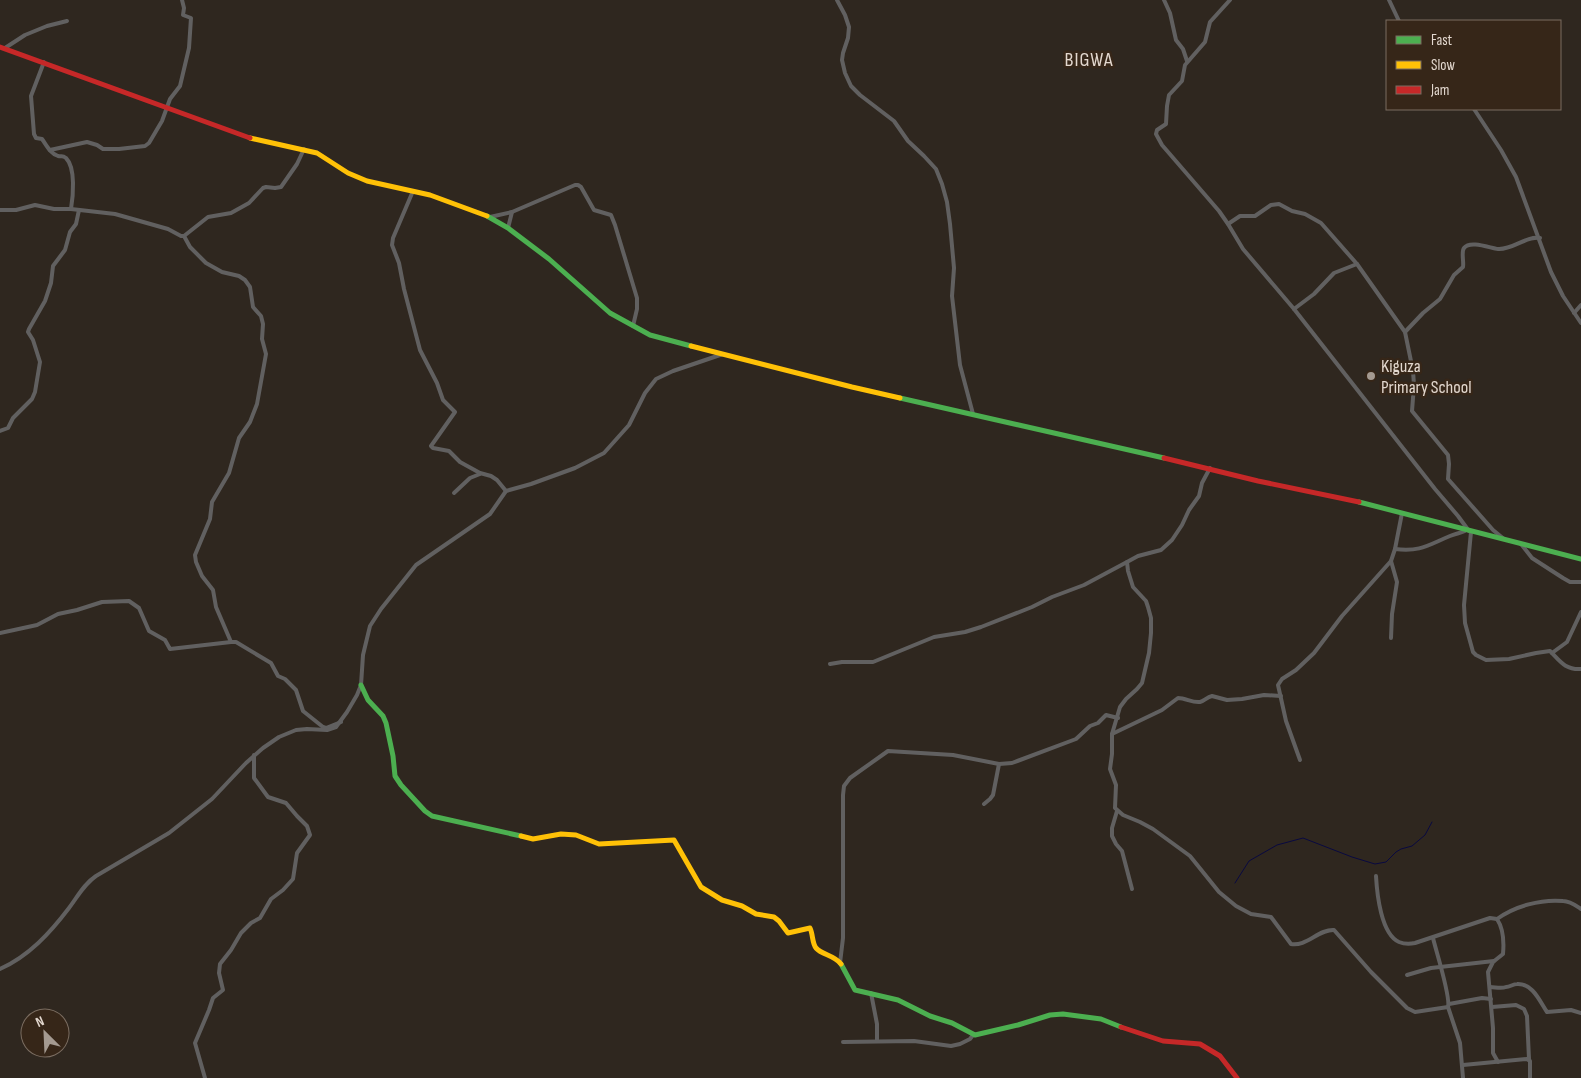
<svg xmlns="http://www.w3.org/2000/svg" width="1581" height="1078" font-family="'Sofia Sans Condensed',sans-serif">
<rect width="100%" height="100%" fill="#2f271f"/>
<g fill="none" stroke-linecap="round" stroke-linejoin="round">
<!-- stream -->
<path stroke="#090940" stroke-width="1" d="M1235,883L1249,861L1277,845L1303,838L1352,857L1375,864L1386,862L1396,852L1401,849L1412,846L1425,835L1432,822"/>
<!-- street -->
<g stroke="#616060" stroke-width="4">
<path d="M837,0L845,15L849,27L848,38L843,53L842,60L845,73L851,86L860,95L894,121L908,141L924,156L936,169L942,184L947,202L950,224L954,268L952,296L960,365L973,414"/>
<path d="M1164,0L1170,13L1176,40L1183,49L1187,61"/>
<path d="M1230,0L1210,22L1205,42L1185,65L1182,81L1169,95L1167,106L1166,124L1157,130L1156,134L1162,145L1219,211L1228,224L1243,249L1294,309L1435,489L1458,516L1469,531"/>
<path d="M1389,0L1399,21"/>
<path d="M5,48L25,35L47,26L67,21"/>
<path d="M44,62L31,96L34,134L36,138L42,139C47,146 50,153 58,156C62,157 62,155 66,158C76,168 73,197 71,209"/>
<path d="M1474,109L1501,150L1516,177L1551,272L1563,296L1581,323"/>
<path d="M50,150L87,142L97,145L103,149H119L145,146L149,143L162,121L170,99L180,86L189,48L191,18L183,15L184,8L182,0"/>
<path d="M413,191L393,238L392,245L399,263L404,289L420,350L437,383L443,400L455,412L431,446L433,448L449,451L460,462L480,473L491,476L497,480L506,491"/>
<path d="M0,210H16L35,205L54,209H71L115,214L168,229L181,236H184L208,217L231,213L249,203L263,188L266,187L275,188L281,187L297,164L304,149"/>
<path d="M490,217L512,212L575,185H578L581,187L594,210L611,215L615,225L637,298V309L633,326"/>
<path d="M1228,224L1240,216H1255L1271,205L1279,204L1292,211L1305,214L1321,223L1357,264L1405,332"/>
<path d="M508,228L512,212"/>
<path d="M184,236L190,247L206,263L222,272L239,276L245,280L250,287L253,307L261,316L263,324L262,339L266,354L257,404L250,422L239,438L229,473L212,502L210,519L195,555L196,562L202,576L213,590L216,607L231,642"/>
<path d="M1294,309L1314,294L1334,273L1357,264"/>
<path d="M1574,313L1581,305"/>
<path d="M0,431L8,428L13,418L32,399L35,392L40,362L33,340L28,332L29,329L45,301L51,283L53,266L65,250L70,232L76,224L79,210"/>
<path d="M1210,468L1202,483L1199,496L1189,510L1182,525L1172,540L1161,550L1138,556L1127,562L1128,571L1133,587L1146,601L1148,607L1151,618V633L1149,653L1142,683L1137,689L1126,699L1120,707L1112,734V754L1110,769L1116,785L1115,808L1123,815L1140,822L1153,829L1190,856L1219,892L1236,906L1251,914L1271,917L1291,944C1306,947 1319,929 1334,930L1371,972L1407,1008L1415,1012L1448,1007"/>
<path d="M454,493L470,478L480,474"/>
<path d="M1471,532L1464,605L1465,623L1473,652L1476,655L1486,660L1509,659L1536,653L1550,651C1560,661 1565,670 1581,669"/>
<path d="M1504,539L1493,530L1448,479L1449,464L1448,455L1412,411L1414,385L1413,371L1405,332L1423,313L1440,299L1454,275L1463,267C1464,261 1461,252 1464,248C1470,240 1490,248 1498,249C1513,250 1525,236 1540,238"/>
<path d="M1521,544L1532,558L1563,578L1570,582H1581"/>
<path d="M1395,549C1421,552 1428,545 1450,536C1455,534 1460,533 1465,531"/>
<path d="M1391,561L1397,582L1392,614L1391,638"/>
<path d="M0,633L37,625L58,614L77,610L102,602L129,601L139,608L149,631L165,640L170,649L231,642H236L271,663L278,676L285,679L296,690L303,711L323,727L326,728L341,722"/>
<path d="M1552,653L1567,642L1581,612"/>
<path d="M830,664L842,662H873L934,637L965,632L981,627L1032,607L1052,597L1084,585L1127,562"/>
<path d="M1112,734L1162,710L1178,698C1186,698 1192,703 1200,702C1204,701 1207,697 1212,696L1227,700L1242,699L1264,695L1281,696"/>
<path d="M1300,760L1286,721L1278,685L1282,679L1296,670L1314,653L1342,616L1391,561L1395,549L1402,513"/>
<path d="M984,804L990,799L993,795L999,764"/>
<path d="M1117,811L1112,828V836L1116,844L1122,851L1132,889"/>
<path d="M1376,876C1377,894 1381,934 1399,942C1404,944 1410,944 1415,943L1490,918L1497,919C1503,928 1504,943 1503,954L1493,962L1488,972L1493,1028V1053L1498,1062"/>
<path d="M1497,919C1515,906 1541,899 1563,901C1570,901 1575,905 1581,909"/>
<path d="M1433,938C1436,951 1451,997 1448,1007L1460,1043L1463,1078"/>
<path d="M840,963L843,938V795L844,786L850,778L888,751L953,755L999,764L1012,763L1076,739L1090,726L1098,723L1106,715L1118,718"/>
<path d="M0,969C29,956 50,933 69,908C78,896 84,884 96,876L169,833L212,799L246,763L263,748L279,737L296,730L307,729L327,730L336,727L347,712L357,695L361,685L363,655L370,626L381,609L416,565L490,514L506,491L531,484L575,468L604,453L629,425L645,393L656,379L673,371L723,354"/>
<path d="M1407,975L1431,968L1494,961"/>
<path d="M1490,987C1495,987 1501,989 1506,987C1510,987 1513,984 1517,984C1533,983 1540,1002 1547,1012L1571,1010L1581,1013"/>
<path d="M871,993L877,1024V1041"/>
<path d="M1449,1004L1482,998L1491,999"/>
<path d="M1492,1007L1516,1005L1524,1009L1527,1016L1529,1059"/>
<path d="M843,1042L914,1041L951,1046L960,1044L970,1039L973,1035"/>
<path d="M1463,1065L1527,1059L1530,1061V1078"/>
<path d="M205,1078L195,1043L209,1010L213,998L223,990L219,973L220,964L231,950L241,933L251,923L260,918L271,899L283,890L293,879L297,853L310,835L307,826L297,816L286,803L268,797L254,778V755"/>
</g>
<!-- fast -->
<g stroke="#4caf50" stroke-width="5">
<path d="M487,216L508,228L549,259L610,313L650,335L691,346"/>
<path d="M900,398L1164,458"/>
<path d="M1359,502L1581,559"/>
<path d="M361,685L368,700L383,716L386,723L393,756L395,776L401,785L425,811L432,816L521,836"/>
<path d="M841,964L855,990L898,1000L930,1016L952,1023L975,1035L1018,1025L1050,1015L1063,1014L1101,1019L1121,1027"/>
</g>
<!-- slow -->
<g stroke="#ffc107" stroke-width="5">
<path d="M250,138L317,153L348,173L367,181L430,195L487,216"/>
<path d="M691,346L852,387L900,398"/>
<path d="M521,836L533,839L561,834L576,835L599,844L674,840L701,887L722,900L742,906L756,914L774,917L779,921L788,933L810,928C813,934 812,943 816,948C822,955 834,955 841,964"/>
</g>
<!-- jam -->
<g stroke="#c62828" stroke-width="5">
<path d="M0,47L250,138"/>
<path d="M1164,458L1258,481L1359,502"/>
<path d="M1121,1027L1163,1041L1200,1044L1220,1056L1237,1078"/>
</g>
</g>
<!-- markers -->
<circle fill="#a49a91" stroke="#362618" stroke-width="2" cx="1371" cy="376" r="5"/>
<g text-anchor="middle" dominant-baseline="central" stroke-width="5" stroke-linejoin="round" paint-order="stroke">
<!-- poi labels -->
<g font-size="18" fill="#e3d8cf" stroke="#362618" text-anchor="start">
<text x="1381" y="366">Kiguza<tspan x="1381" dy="21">Primary School</tspan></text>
</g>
<!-- quarter labels -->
<g font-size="20" letter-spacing="1" fill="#e3d8cf" stroke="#362618">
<text x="1089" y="60">BIGWA</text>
</g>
</g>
<!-- legend -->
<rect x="1386" y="20" width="175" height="90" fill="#362618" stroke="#7b6d61"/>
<rect x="1396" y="36" width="25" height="8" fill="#4caf50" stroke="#7b6d61"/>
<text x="1431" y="45" font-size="15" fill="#e3d8cf">Fast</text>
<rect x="1396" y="61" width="25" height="8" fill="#ffc107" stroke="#7b6d61"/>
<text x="1431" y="70" font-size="15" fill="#e3d8cf">Slow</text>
<rect x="1396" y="86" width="25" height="8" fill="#c62828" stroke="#7b6d61"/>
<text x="1431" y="95" font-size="15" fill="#e3d8cf">Jam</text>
<!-- north arrow -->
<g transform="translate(45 1033) rotate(336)"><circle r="24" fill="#362618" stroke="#7b6d61"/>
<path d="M0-4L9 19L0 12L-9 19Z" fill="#a49a91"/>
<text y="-8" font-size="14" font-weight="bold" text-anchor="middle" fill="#e3d8cf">N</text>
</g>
</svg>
